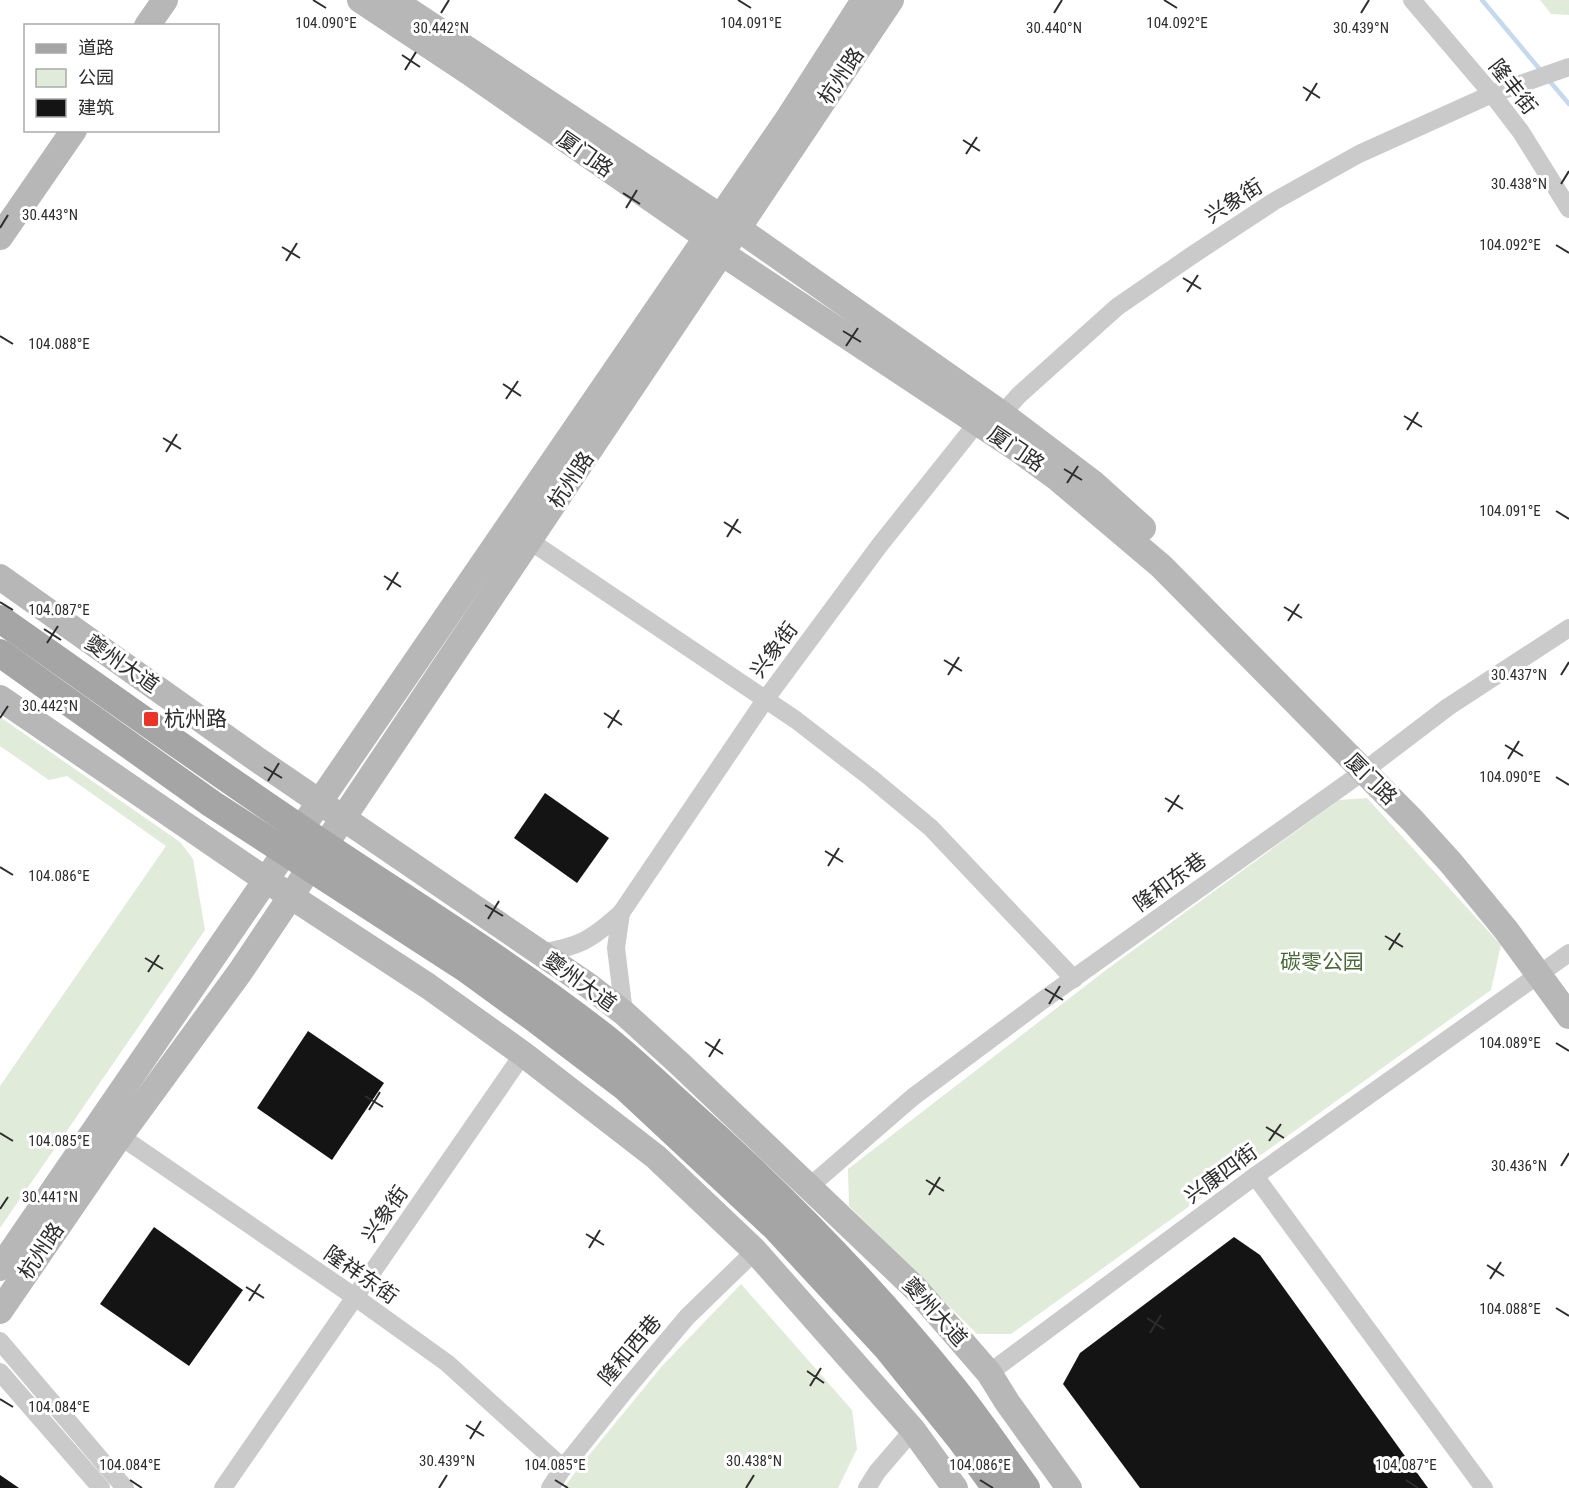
<svg xmlns="http://www.w3.org/2000/svg" width="1569" height="1488" font-family="'Roboto Condensed','Noto Sans SC',sans-serif">
<rect width="100%" height="100%" fill="#fff"/>
<!-- green -->
<g fill="#e1ebda">
<path d="M1540,0H1569V15L1551,14Z"/>
<path d="M0,717L180,842L193,859L205,930L0,1228V1086L166,846L67,776L49,780L0,746Z"/>
<path d="M1367,798L1501,945L1491,990L1011,1334H977L849,1206L848,1169L1106,970L1339,800Z"/>
<path d="M741,1284L852,1410L857,1449L838,1488H564L576,1471L662,1366Z"/>
</g>
<g fill="none" stroke-linecap="round" stroke-linejoin="round">
<!-- stream -->
<g stroke="#c5d8ec" stroke-width="4.5">
<path d="M1482,0L1542,72"/>
<path d="M1547,78L1569,104"/>
</g>
</g>
<!-- building -->
<g fill="#141414">
<path d="M545,793L609,838L577,883L514,838Z"/>
<path d="M308,1031L384,1083L332,1160L257,1108Z"/>
<path d="M154,1227L243,1290L189,1366L100,1304Z"/>
<path d="M1234,1237L1260,1255L1428,1488H1140L1063,1384L1080,1353Z"/>
<path d="M0,1475L19,1488H0Z"/>
</g>
<g fill="none" stroke-linecap="round" stroke-linejoin="round">
<!-- street -->
<g stroke="#cacaca" stroke-width="18">
<path d="M1412,0L1492,94L1521,132L1569,209"/>
<path d="M1002,414L1019,395L1117,307L1191,256L1273,202L1359,154L1492,94L1569,67"/>
<path d="M530,541L796,720L871,778L931,828L1074,979"/>
<path d="M621,913L765,700L879,546L977,423"/>
<path d="M539,953C579,947 591,940 621,913L616,948L624,1013"/>
<path d="M120,1136L355,1297L447,1363L563,1468"/>
<path d="M1255,1176L1484,1488"/>
<path d="M809,1187L913,1097L1039,1003L1364,771L1448,707L1569,628"/>
<path d="M0,1341L125,1488"/>
<path d="M0,1372L101,1488"/>
<path d="M989,1373L1255,1176L1569,953"/>
<path d="M223,1488L523,1054"/>
<path d="M550,1488L563,1468L624,1392L687,1317L755,1251"/>
<path d="M867,1488L877,1472L913,1430"/>
</g>
<!-- secondary -->
<g stroke="#b7b7b7" stroke-width="26">
<path d="M360,0L470,73L706,237L723,254L1020,451L1057,478L1161,566L1412,820L1451,863L1506,930L1569,1016"/>
<path d="M393,0L739,229L1002,414L1092,482L1143,528"/>
<path d="M147,26L165,0"/>
<path d="M0,237L74,130"/>
<path d="M0,577L255,758L589,986L624,1013L681,1065L916,1289L989,1373L1007,1402L1069,1488"/>
<path d="M0,698L266,880L428,986L523,1054L656,1157L755,1251L913,1430L955,1488"/>
<path d="M0,1268L789,117L864,0"/>
<path d="M0,1311L120,1136L240,972L891,0"/>
</g>
<!-- primary -->
<g stroke="#a5a5a5" stroke-width="28">
<path d="M0,619C100,689 200,761 301,829C401,897 504,959 599,1033C628,1055 654,1081 681,1105C777,1190 869,1284 950,1384C977,1417 1001,1453 1026,1488"/>
<path d="M0,653L212,804L465,968L534,1018L625,1087L775,1227L887,1348L961,1440L996,1488"/>
</g>
</g>
<!-- ticks -->
<path fill="none" stroke="#2d2d2d" stroke-width="2" d="M313,0L326,8M738,0L751,8M1164,0L1177,8M441,13L449,0M1054,13L1062,0M1361,13L1369,0M402,55L420,67M405,70L416,52M1303,87L1320,98M1306,101L1317,83M963,140L980,151M966,154L977,137M1561,184L1569,171M623,193L640,204M626,208L637,190M0,228L8,215M1556,245L1569,253M282,247L300,258M286,261L297,243M1183,278L1201,289M1187,292L1198,275M843,331L861,342M0,336L13,344M846,346L858,328M503,384L521,396M506,399L518,381M1404,416L1422,427M1407,430L1418,412M163,438L181,449M166,452L177,434M1064,469L1082,480M1067,483L1078,466M1556,511L1569,519M724,522L741,533M727,537L738,519M384,576L401,587M387,590L398,572M0,602L13,610M1284,607L1302,618M1288,621L1299,604M44,629L61,640M47,643L58,626M944,660L962,671M948,675L959,657M1561,675L1569,662M604,713L622,725M0,718L8,706M608,728L619,710M1505,745L1523,756M1508,759L1519,741M264,767L282,778M1556,777L1569,785M268,781L279,763M1165,798L1183,809M1168,812L1179,795M825,851L843,862M828,866L839,848M0,867L13,875M485,905L503,916M488,919L499,901M1385,936L1403,947M1389,950L1400,933M145,958L163,969M148,972L159,955M1045,989L1063,1000M1049,1004L1060,986M705,1042L723,1054M1556,1043L1569,1051M709,1057L720,1039M365,1096L383,1107M369,1110L380,1092M1266,1127L1284,1138M0,1133L13,1141M1269,1141L1281,1124M1561,1166L1569,1153M926,1180L944,1191M929,1195L940,1177M0,1209L8,1197M586,1234L604,1245M589,1248L600,1230M1487,1265L1504,1276M1490,1279L1501,1262M246,1287L264,1298M249,1301L260,1284M1556,1308L1569,1316M1147,1318L1164,1329M1150,1333L1161,1315M807,1371L824,1383M810,1386L821,1368M0,1399L13,1407M466,1425L484,1436M470,1439L481,1421M130,1480L142,1488M555,1480L568,1488M980,1480L993,1488M1406,1480L1418,1488M439,1488L447,1475M746,1488L754,1475"/>
<!-- markers -->
<rect fill="#eb3328" stroke="#fff" stroke-width="2" x="143" y="711" width="16" height="16" rx="3"/>
<g text-anchor="middle" dominant-baseline="central" stroke-width="6" stroke-linejoin="round" paint-order="stroke">
<!-- street labels -->
<g font-size="21" fill="#2d2d2d" stroke="#fff">
<text transform="translate(841 76) rotate(-56)">杭州路</text>
<text transform="translate(1513 87) rotate(52)">隆丰街</text>
<text transform="translate(585 154) rotate(35)">厦门路</text>
<text transform="translate(1234 201) rotate(-32)">兴象街</text>
<text transform="translate(1016 449) rotate(34)">厦门路</text>
<text transform="translate(571 480) rotate(-56)">杭州路</text>
<text transform="translate(774 650) rotate(-53)">兴象街</text>
<text transform="translate(122 664) rotate(35)">夔州大道</text>
<text transform="translate(1371 779) rotate(45)">厦门路</text>
<text transform="translate(1170 882) rotate(-36)">隆和东巷</text>
<text transform="translate(580 982) rotate(36)">夔州大道</text>
<text transform="translate(1221 1174) rotate(-36)">兴康四街</text>
<text transform="translate(385 1214) rotate(-55)">兴象街</text>
<text transform="translate(41 1251) rotate(-56)">杭州路</text>
<text transform="translate(361 1275) rotate(35)">隆祥东街</text>
<text transform="translate(935 1312) rotate(48)">夔州大道</text>
<text transform="translate(630 1350) rotate(-50)">隆和西巷</text>
</g>
<!-- poi labels -->
<g font-size="21" fill="#2d2d2d" stroke="#fff" text-anchor="start">
<text x="164" y="719">杭州路</text>
</g>
<!-- park labels -->
<g font-size="21" fill="#4a6a39" stroke="#fff">
<text x="1322" y="962">碳零公园</text>
</g>
</g>
<g font-size="15" text-anchor="middle" fill="#2d2d2d" stroke="#fff" stroke-width="6" stroke-linejoin="round" paint-order="stroke">
<text x="326" y="28">104.090°E</text>
<text x="751" y="28">104.091°E</text>
<text x="1177" y="28">104.092°E</text>
<text x="441" y="33">30.442°N</text>
<text x="1054" y="33">30.440°N</text>
<text x="1361" y="33">30.439°N</text>
<text x="1519" y="189">30.438°N</text>
<text x="50" y="220">30.443°N</text>
<text x="1510" y="250">104.092°E</text>
<text x="59" y="349">104.088°E</text>
<text x="1510" y="516">104.091°E</text>
<text x="59" y="615">104.087°E</text>
<text x="1519" y="680">30.437°N</text>
<text x="50" y="711">30.442°N</text>
<text x="1510" y="782">104.090°E</text>
<text x="59" y="881">104.086°E</text>
<text x="1510" y="1048">104.089°E</text>
<text x="59" y="1146">104.085°E</text>
<text x="1519" y="1171">30.436°N</text>
<text x="50" y="1202">30.441°N</text>
<text x="1510" y="1314">104.088°E</text>
<text x="59" y="1412">104.084°E</text>
<text x="447" y="1466">30.439°N</text>
<text x="754" y="1466">30.438°N</text>
<text x="130" y="1470">104.084°E</text>
<text x="555" y="1470">104.085°E</text>
<text x="980" y="1470">104.086°E</text>
<text x="1406" y="1470">104.087°E</text>
</g>
<!-- legend -->
<rect x="24" y="24" width="195" height="108" fill="#ffffff" stroke="#ababab" stroke-width="1.5"/>
<rect x="36" y="44" width="30" height="9" fill="#a5a5a5" stroke="#ababab" stroke-width="1.5"/>
<text x="78" y="54" font-size="18" fill="#2d2d2d">道路</text>
<rect x="36" y="69" width="30" height="18" fill="#e1ebda" stroke="#ababab" stroke-width="1.5"/>
<text x="78" y="84" font-size="18" fill="#2d2d2d">公园</text>
<rect x="36" y="99" width="30" height="18" fill="#141414" stroke="#ababab" stroke-width="1.5"/>
<text x="78" y="114" font-size="18" fill="#2d2d2d">建筑</text>
</svg>
